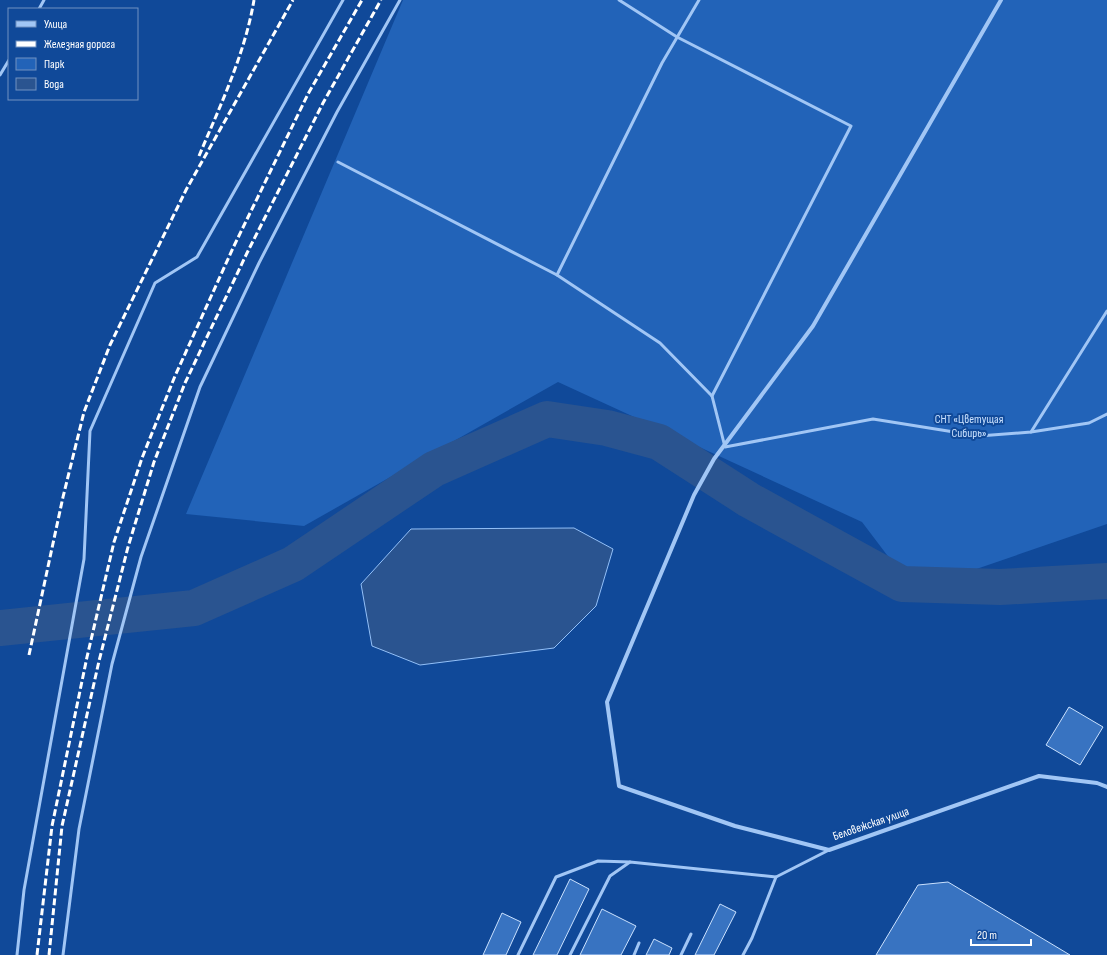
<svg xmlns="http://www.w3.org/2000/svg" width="1107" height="955" font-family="'Sofia Sans Condensed',sans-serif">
<rect width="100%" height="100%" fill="#104999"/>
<!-- green -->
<path fill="#2263b8" d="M403,0H1107V524L953,577L909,584L862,522L558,382L304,526L186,514Z"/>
<!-- water -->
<path fill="#2a5490" stroke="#93c0f8" d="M574,528L613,549L596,606L554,648L420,665L372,646L361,584L411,529Z"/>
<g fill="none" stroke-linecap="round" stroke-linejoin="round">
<!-- river -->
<path stroke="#2a5490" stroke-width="36" d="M0,628L194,608L293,564L434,469L547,419L607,428L659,442L749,500L902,584L1000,587L1107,581"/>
</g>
<!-- building -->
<g fill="#3873c1" stroke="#cae1fe">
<path d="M1069,707L1103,727L1080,765L1046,745Z"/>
<path d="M570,879L589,889L557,955H533Z"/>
<path d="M948,882L1070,955H876L918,885Z"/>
<path d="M720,904L736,912L714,955H695Z"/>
<path d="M602,909L636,926L621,955H580Z"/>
<path d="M502,913L521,922L506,955H483Z"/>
<path d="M654,939L672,948L669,955H646Z"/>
</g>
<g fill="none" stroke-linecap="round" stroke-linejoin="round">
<!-- lane -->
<g stroke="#a1c6f5" stroke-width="3">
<path d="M619,0L677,37L851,126L712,396"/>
<path d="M39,9L44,0"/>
<path d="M0,75L9,60"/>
<path d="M338,162L557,275L660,343L712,396L725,447L873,419L979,436L1031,432L1089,423L1107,414"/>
<path d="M557,275L662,63L699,0"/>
<path d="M1031,432L1107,311"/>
<path d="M17,955L24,890L84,559L90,431L155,283L197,257L343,0"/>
<path d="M63,955L79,829L112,664L141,557L200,387L259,263L337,112L400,0"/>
<path d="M518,955L556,877L598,861L630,862"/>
<path d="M570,955L610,876L630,862L776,877L829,850"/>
<path d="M634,955L639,943"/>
<path d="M681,955L691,934"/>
<path d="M743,955L752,938L776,877"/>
</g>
<!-- street -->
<path stroke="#a1c6f5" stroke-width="4" d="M1001,0L813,326L714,459L694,495L607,702L619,786L735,826L829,850L1039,776L1097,783L1107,787"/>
<!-- rail -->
<g stroke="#fff" stroke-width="3" stroke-dasharray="7 3" stroke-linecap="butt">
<path d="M199,156C220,106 245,54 254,0"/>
<path d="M29,655L63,497L84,412L110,345L186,190L293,0"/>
<path d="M37,955L52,826L87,657L114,542L142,458L175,376L233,248L308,94L362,0"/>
<path d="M49,955L62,826L99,661L128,547L154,462L185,383L247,253L323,103L381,0"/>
</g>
</g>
<g text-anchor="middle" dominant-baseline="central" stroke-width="4" stroke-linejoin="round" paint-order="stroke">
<!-- park labels -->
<g font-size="12" fill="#cae1fe" stroke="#104999">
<text x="969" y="419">СНТ «Цветущая<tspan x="969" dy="14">Сибирь»</tspan></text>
</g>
<!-- street labels -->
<g font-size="12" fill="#fff" stroke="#104999">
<text transform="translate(871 824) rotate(-19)">Беловежская улица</text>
</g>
</g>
<!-- legend -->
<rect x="8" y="8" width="130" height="92" fill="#104999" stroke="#7092c2"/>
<rect x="16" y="21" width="20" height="6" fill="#a1c6f5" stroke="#7092c2"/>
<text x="44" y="28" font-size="12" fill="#ffffff">Улица</text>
<rect x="16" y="41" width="20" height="6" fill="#ffffff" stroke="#7092c2"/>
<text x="44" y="48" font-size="12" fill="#ffffff">Железная дорога</text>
<rect x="16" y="58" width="20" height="12" fill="#2263b8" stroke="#7092c2"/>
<text x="44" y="68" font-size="12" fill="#ffffff">Парк</text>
<rect x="16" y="78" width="20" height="12" fill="#2a5490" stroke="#7092c2"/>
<text x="44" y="88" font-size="12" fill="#ffffff">Вода</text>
<!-- scale -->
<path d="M971 939v6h60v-6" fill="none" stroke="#ffffff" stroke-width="2"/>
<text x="977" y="939" font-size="12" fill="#ffffff" stroke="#104999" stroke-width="3" paint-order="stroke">20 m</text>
</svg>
